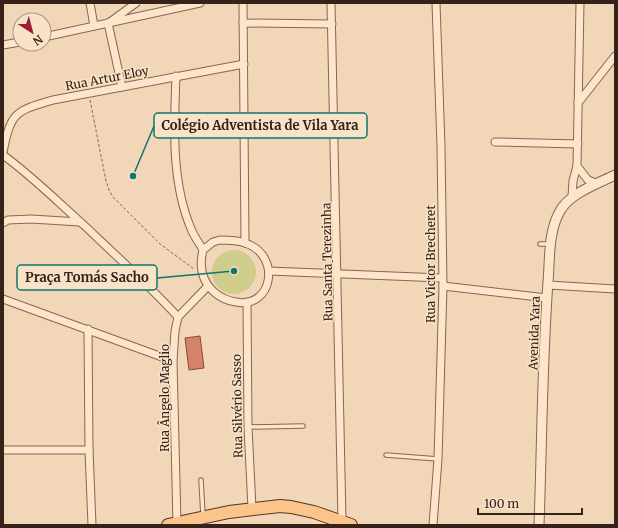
<svg xmlns="http://www.w3.org/2000/svg" width="618" height="528" font-family="Merriweather,serif">
<rect width="100%" height="100%" fill="#f2d6b8"/>
<!-- green -->
<circle fill="#d0cc8c" cx="234" cy="272" r="22"/>
<!-- building -->
<path fill="#d4836a" stroke="#8a4836" d="M200,336L204,368L189,370L185,338Z"/>
<g fill="none" stroke-linecap="round" stroke-linejoin="round">
<defs>
<g id="service">
<path d="M540,244H550"/>
<path d="M248,427L303,426"/>
<path d="M386,455L438,459"/>
<path d="M201,480L203,515"/>
</g>
<g id="minor">
<path d="M90,3L94,26"/>
<path d="M243,3L245,243"/>
<path d="M331,3L342,521"/>
<path d="M110,22L136,3"/>
<path d="M108,23L122,87"/>
<path d="M243,23L332,24"/>
<path d="M44,37L200,3"/>
<path d="M3,45L20,42"/>
<path d="M176,76C174,126 171,184 192,231C195,238 200,244 203,250"/>
<path d="M578,103L615,56"/>
<path d="M495,142L578,144"/>
<path d="M3,152C11,112 15,111 53,100L244,64"/>
<path d="M3,155C32,176 59,203 86,227C117,257 149,285 178,317"/>
<path d="M577,166L588,180L598,184"/>
<path d="M572,197L573,181L577,166L580,3"/>
<path d="M3,223L8,220L31,219L80,222"/>
<path d="M220,240C228,240 237,240 245,243C282,255 273,309 236,302C228,301 221,298 214,292C202,281 199,266 203,250L213,242Z"/>
<path d="M269,271L442,278"/>
<path d="M548,285L615,289"/>
<path d="M443,286L547,298"/>
<path d="M3,299L173,361"/>
<path d="M247,302L248,427L252,508"/>
<path d="M88,329L89,450L92,525"/>
<path d="M3,450H89"/>
<path d="M177,523L173,361L175,331L178,317L208,286"/>
<path d="M433,525L438,459L443,286L441,146L436,3"/>
</g>
<path id="tertiary" d="M539,525C542,444 542,363 548,282C550,259 548,232 560,211C570,193 597,184 615,175"/>
<path id="primary" d="M168,525L229,512L280,506L291,507L314,512L351,525"/>
</defs>
<!-- service casing -->
<use href="#service" stroke="#896552" stroke-width="5.5"/>
<!-- minor casing -->
<use href="#minor" stroke="#896552" stroke-width="9"/>
<!-- tertiary casing -->
<use href="#tertiary" stroke="#896552" stroke-width="11"/>
<!-- primary casing -->
<use href="#primary" stroke="#553527" stroke-width="14"/>
<!-- path -->
<path stroke="#896552" stroke-width="1" stroke-dasharray="3 2" stroke-linecap="butt" d="M90,100L106,181L109,190L113,197L160,244L194,269"/>
<!-- service -->
<use href="#service" stroke="#fce5cb" stroke-width="3.5"/>
<!-- minor -->
<use href="#minor" stroke="#fce5cb" stroke-width="7"/>
<!-- tertiary -->
<use href="#tertiary" stroke="#fce5cb" stroke-width="9"/>
<!-- primary -->
<use href="#primary" stroke="#fac48a" stroke-width="12"/>
</g>
<g text-anchor="middle" dominant-baseline="central" stroke-width="3" stroke-linejoin="round" paint-order="stroke">
<!-- street labels -->
<g font-size="12" fill="#362219" stroke="#f8e2c8">
<text transform="translate(107 78) rotate(-11)">Rua Artur Eloy</text>
<text transform="translate(327 262) rotate(-91)">Rua Santa Terezinha</text>
<text transform="translate(430 264) rotate(-90)">Rua Victor Brecheret</text>
<text transform="translate(534 333) rotate(-88)">Avenida Yara</text>
<text transform="translate(164 398) rotate(-90)">Rua Ângelo Maglio</text>
<text transform="translate(237 406) rotate(-91)">Rua Silvério Sasso</text>
</g>
</g>
<!-- callouts -->
<path fill="none" stroke="#0f766e" stroke-width="1.5" d="M133 176L154 126M234 271L157 278"/>
<g fill="#0f766e" stroke="#f8e2c8" stroke-width="1.5">
<circle cx="133" cy="176" r="4"/>
<circle cx="234" cy="271" r="4"/>
</g>
<g fill="#f8e2c8" stroke="#0f766e" stroke-width="1.5">
<rect x="154" y="113" width="213" height="25" rx="4"/>
<rect x="17" y="265" width="140" height="25" rx="4"/>
</g>
<g font-size="13" text-anchor="middle" font-weight="bold" fill="#362219">
<text x="260" y="130">Colégio Adventista de Vila Yara</text>
<text x="87" y="282">Praça Tomás Sacho</text>
</g>
<!-- border -->
<rect width="618" height="528" fill="none" stroke="#362219" stroke-width="8"/>
<!-- north arrow -->
<g transform="translate(32 32) rotate(144)"><circle r="19" fill="#f8e2c8" stroke="#aa9582"/>
<path d="M0-3L7 15L0 10L-7 15Z" fill="#9d1d34"/>
<text y="-6" font-size="11" font-weight="bold" text-anchor="middle" fill="#362219">N</text>
</g>
<!-- scale -->
<path d="M478 508v6h104v-6" fill="none" stroke="#362219" stroke-width="2"/>
<text x="484" y="508" font-size="12" fill="#362219" stroke="#f8e2c8" stroke-width="3" paint-order="stroke">100 m</text>
</svg>
